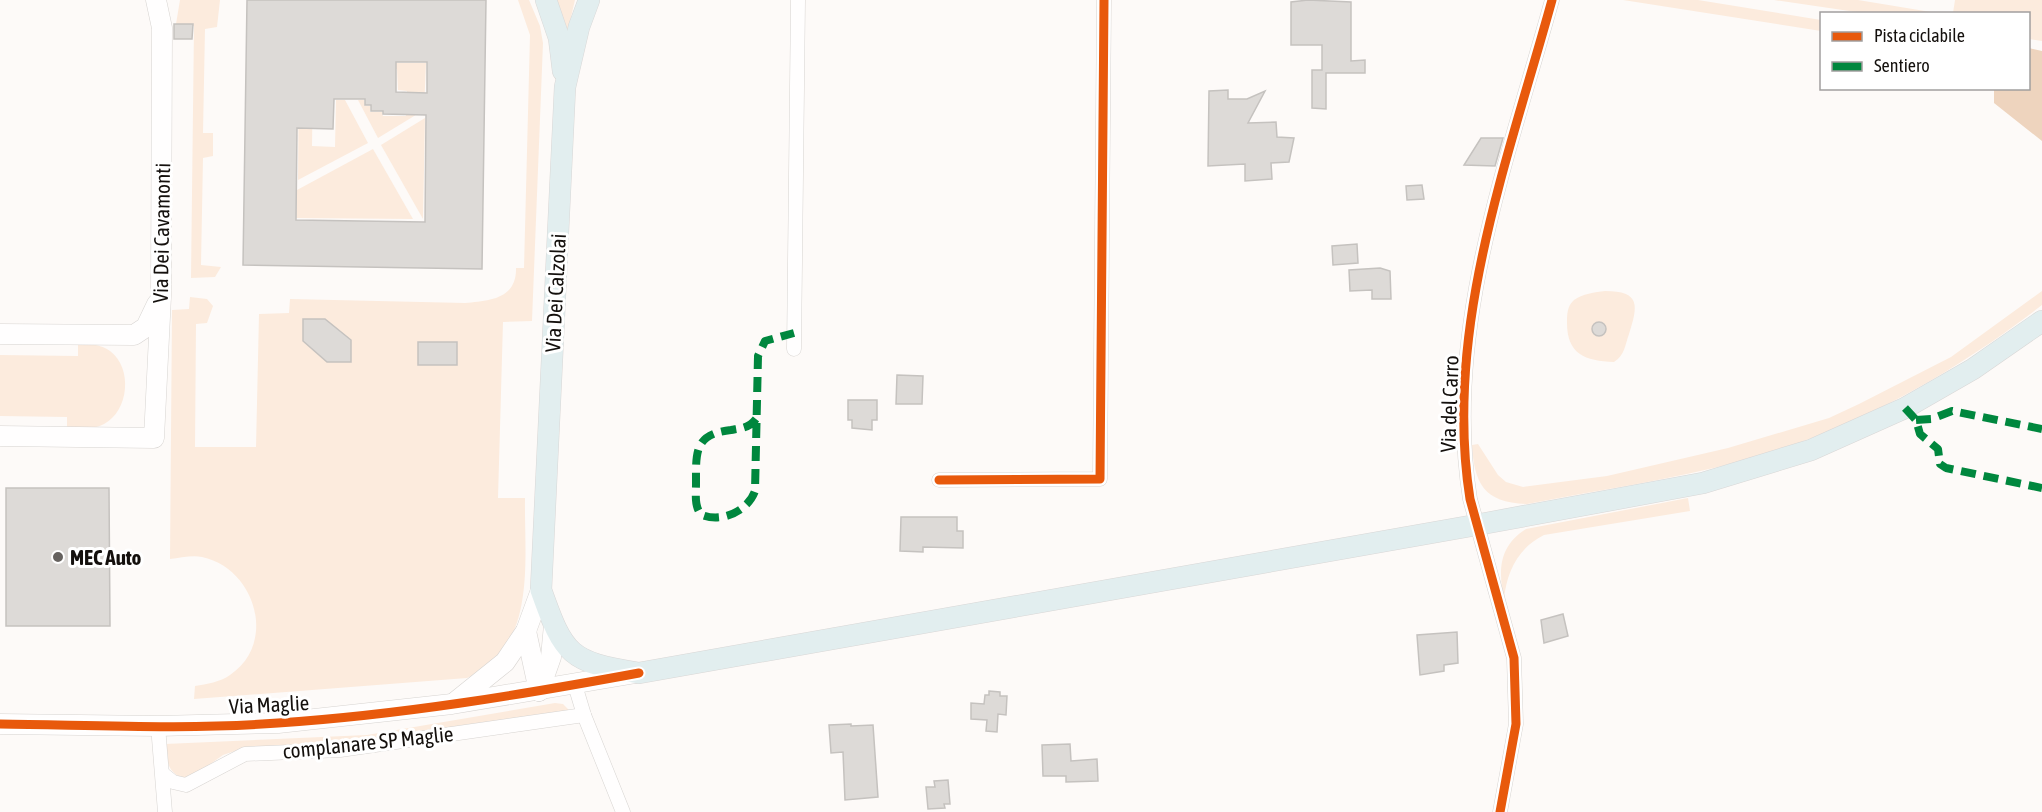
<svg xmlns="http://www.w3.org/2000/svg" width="2042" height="812" font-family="'Asap Condensed',sans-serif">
<rect width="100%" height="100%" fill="#fdfaf8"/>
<!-- green -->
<g fill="#fcebdd">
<path d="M180,0H220L217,27L205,29L203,133H213V156L203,158L201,265L221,267L215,277L191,278L194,26L176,24Z"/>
<path d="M518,0H529L540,26L543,43L532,321L503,322L498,498H525C524,561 538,649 467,678L194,699L195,686C207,684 220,682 230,675C278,643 255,568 202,557C192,555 180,558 170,559L172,310L189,309L190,297L207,299L213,306L207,323L196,324L195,447H256L259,314L289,313L290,299L465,303C489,301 517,299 516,268H524L530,35Z"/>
<path d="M555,0H575L567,34Z"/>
<path d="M1623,0H1698L1821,20V31Z"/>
<path d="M1774,0H1858L1937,13H1863Z"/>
<path d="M1955,0H2042V41L2029,39L2028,14L1953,13Z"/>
<path d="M299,61L313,73L312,146L335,147L336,100H345L368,143L298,180Z"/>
<path d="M381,63H426L424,110L378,138L358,100H364L365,106H370V112H382L383,116H406L407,91L398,90L397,69H381Z"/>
<path d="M425,118L423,219L381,145Z"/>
<path d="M373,149L413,219L296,218L297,190Z"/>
<path d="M1605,291C1641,291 1638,306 1629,334C1625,345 1625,355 1614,362C1585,361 1567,354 1567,323C1567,315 1567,306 1574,300C1582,294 1595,292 1605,291Z"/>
<path d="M2042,291V305C1953,374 1850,432 1741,461C1671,480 1598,490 1527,504C1484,503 1474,483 1472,445L1478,444L1498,475L1506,482L1523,487L1607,476L1728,448L1829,418L1859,404L1951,357Z"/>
<path d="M78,343C89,344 101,344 110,351C133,368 129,411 104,424C93,430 79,428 67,428V417L0,416V355L78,356Z"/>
<path d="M1688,498L1690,511L1544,535C1518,548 1507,571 1504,599C1498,570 1499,546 1526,529Z"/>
<path d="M555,703L563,704L570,711L358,741L241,749L223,755L188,780C168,774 167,764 165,744L367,735Z"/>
</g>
<!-- forest -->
<path fill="#eed4be" d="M2029,48L2042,51V141L1994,103V89L2028,88Z"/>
<!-- building -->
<g fill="#dddad7" stroke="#c5c2bf" stroke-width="1.5" fill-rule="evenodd">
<path d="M247,0H486L482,269L243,265ZM396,62H427V93L396,92ZM334,99H365V105H371V111H383V114L426,115L425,222L296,220L297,128L333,129Z"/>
<path d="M1308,0L1351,2V61L1365,60V73H1326V109L1312,108V70H1322V45H1291V2Z"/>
<path d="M174,24H193L192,39H174Z"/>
<path d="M1228,90V99H1247L1265,91L1248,123L1276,122L1277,137L1294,138L1289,162L1271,163L1272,179L1245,181V164L1208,166L1209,91Z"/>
<path d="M1481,138H1503L1495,166L1464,165Z"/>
<path d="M1422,185L1424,199L1407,200L1406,186Z"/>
<path d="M1357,244L1358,263L1333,265L1332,246Z"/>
<path d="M1380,268L1390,271L1391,299H1372V290L1350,291L1349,270Z"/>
<path d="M303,319H325L351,340V362H327L303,341Z"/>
<circle cx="1599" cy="329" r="7"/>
<rect x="418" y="342" width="39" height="23"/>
<path d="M897,375L923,376L922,404H896Z"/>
<path d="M848,400H877V420H872V430L852,428V420H848Z"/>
<path d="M6,488H109L110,626H6Z"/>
<path d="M901,517H957V531H963V548L923,547V552L900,551Z"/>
<path d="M1563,614L1568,636L1544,643L1541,620Z"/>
<path d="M1457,632L1458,663L1444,665V671L1420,675L1417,635Z"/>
<path d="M989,691L1000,692V696H1007L1006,715L998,714L997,732L986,731L987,720L971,719V703L984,704L985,695H989Z"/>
<path d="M851,724V726L873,725L878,797L845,800L843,752L831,753L829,725Z"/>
<path d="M1070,744L1071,761L1097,759L1098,781L1066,782V776H1043L1042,745Z"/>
<path d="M948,780L950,804H944L945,808L928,809L926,787H935L934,781Z"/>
</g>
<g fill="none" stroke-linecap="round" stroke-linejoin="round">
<defs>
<g id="street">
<path d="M794,349L798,0"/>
<path d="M939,480L1100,479L1104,0"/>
<path d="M575,685L584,715L623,812"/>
<path d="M158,726L165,812"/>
<path d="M163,774L173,782L186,785L245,754L340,750L584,715"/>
<path d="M1500,812L1516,724L1514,658L1470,499C1443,330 1508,160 1552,0"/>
</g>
<g id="secondary">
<path d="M0,334L134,335L146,327L157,304"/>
<path d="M0,436L154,438L161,296L162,28L156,0"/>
<path d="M526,631L539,691"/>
<path d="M539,691L551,657L554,625"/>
<path d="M454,703L505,662L526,631L541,590"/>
<path d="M0,724L158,726L278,723L452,704L636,673"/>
</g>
<g id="primary">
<path d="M546,0L559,38L563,71"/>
<path d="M589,0L579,27L565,87L541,590C564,655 569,662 639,673L1476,525L1703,483L1811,450L1905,408L1973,369L2042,321"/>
</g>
</defs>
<!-- street casing -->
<use href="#street" stroke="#d7d4d1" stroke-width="15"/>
<!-- secondary casing -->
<use href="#secondary" stroke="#d7d4d1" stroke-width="21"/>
<!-- primary casing -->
<use href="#primary" stroke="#d9d7d6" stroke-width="22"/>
<!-- street -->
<use href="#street" stroke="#fffefe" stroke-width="14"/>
<!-- secondary -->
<use href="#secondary" stroke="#fffefe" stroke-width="20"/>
<!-- primary -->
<use href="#primary" stroke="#e2eeef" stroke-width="21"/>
<!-- quiet -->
<g stroke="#00873e" stroke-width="8" stroke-dasharray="15 8" stroke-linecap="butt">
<path d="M1905,408L1916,420L1920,434L1938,449L1940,464L1946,468L2042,488"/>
<path d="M756,419C749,428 742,428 731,430C694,434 696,452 696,484C696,494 694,508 702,515C722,523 748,511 755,491L758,356L765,341L794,333"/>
<path d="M1916,420L1931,419L1952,411L2042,429"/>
</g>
<defs>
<g id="cycleway">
<path d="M939,480L1100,479L1104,0"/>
<path d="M0,724C92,725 186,730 278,723C399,715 520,695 639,673"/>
<path d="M1500,812L1516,724L1514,658L1470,499C1443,330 1508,160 1552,0"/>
</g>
</defs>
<!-- cycleway casing -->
<use href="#cycleway" stroke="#fff" stroke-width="13"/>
<!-- cycleway -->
<use href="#cycleway" stroke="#e8590c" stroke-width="9"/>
</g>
<!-- markers -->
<circle fill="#66625f" stroke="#fff" stroke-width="2" cx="58" cy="557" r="6"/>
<g text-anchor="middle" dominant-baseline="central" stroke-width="6" stroke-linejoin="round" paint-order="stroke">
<!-- street labels -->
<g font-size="21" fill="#14100d" stroke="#fff">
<text transform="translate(161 233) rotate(-89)">Via Dei Cavamonti</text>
<text transform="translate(555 293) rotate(-87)">Via Dei Calzolai</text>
<text transform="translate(1449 404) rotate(-88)">Via del Carro</text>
<text transform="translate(269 704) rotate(-3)">Via Maglie</text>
<text transform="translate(368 742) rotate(-6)">complanare SP Maglie</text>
</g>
<!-- poi labels -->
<g font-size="21" font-weight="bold" fill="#14100d" stroke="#fff" text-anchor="start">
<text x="70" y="557">MEC Auto</text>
</g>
</g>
<!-- legend -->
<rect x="1820" y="12" width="210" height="78" fill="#ffffff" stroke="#a19f9e" stroke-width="1.5"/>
<rect x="1832" y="32" width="30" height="9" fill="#e8590c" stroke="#a19f9e" stroke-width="1.5"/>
<text x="1874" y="42" font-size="18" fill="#14100d">Pista ciclabile</text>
<rect x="1832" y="62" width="30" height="9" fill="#00873e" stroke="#a19f9e" stroke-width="1.5"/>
<text x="1874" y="72" font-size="18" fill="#14100d">Sentiero</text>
</svg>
